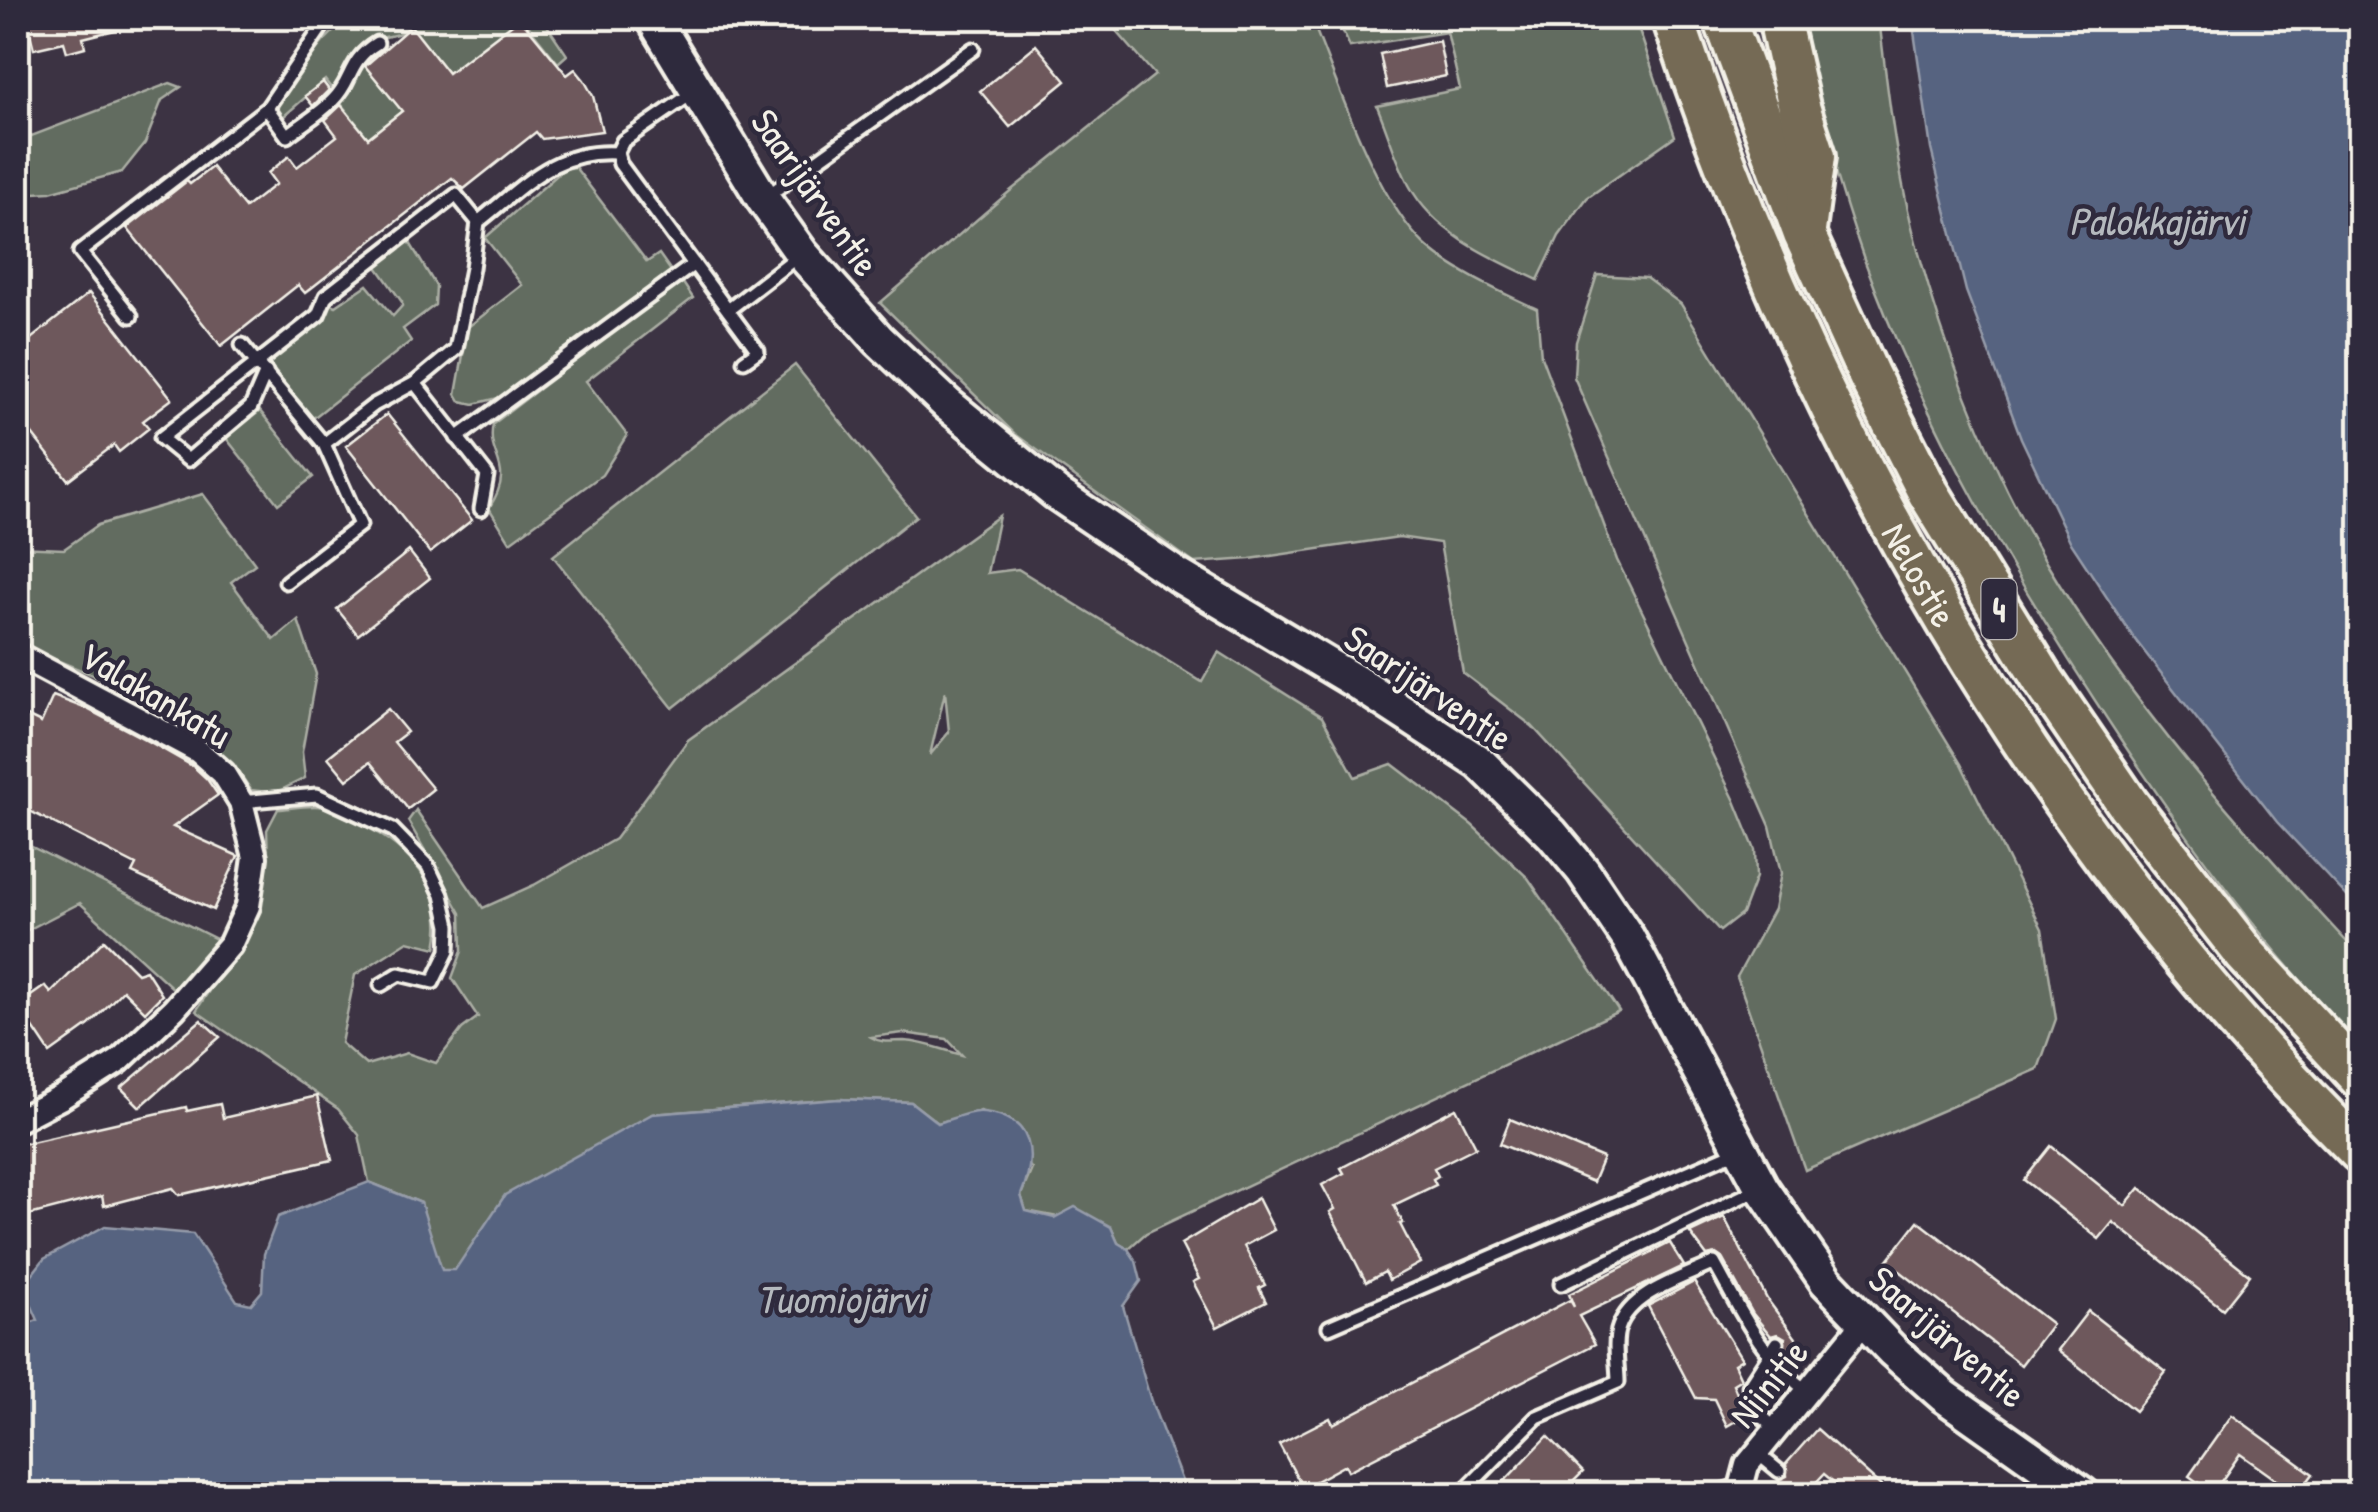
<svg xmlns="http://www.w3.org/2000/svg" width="2378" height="1512" font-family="'Patrick Hand',sans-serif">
<rect width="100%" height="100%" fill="#3c3343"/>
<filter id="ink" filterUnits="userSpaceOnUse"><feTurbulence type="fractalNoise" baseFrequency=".01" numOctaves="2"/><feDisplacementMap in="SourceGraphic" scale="20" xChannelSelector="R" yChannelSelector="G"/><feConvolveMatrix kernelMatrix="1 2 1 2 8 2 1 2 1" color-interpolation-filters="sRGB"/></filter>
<g filter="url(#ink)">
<!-- green -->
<g fill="#626c60" stroke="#abaea4" stroke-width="2.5" fill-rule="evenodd">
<path d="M350,18H520L448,73L411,26C397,37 389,35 373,40C353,46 343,74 334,92L325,80L283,117L277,106C299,74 318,40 350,18Z"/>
<path d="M522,18H542L567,55L558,63Z"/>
<path d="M1105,18H1311C1338,83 1374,196 1424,244C1451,270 1503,293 1537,309L1541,356L1617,560L1735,801L1755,850L1756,877L1742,914L1720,931L1532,726L1463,673L1440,543L1399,537L1250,559L1194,563L1015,434L880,303L1009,192L1155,75Z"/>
<path d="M1337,18H1635L1675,136L1587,198L1559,236L1538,280C1491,258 1435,234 1409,185C1396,161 1388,132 1377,106L1460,89L1447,32L1350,47Z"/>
<path d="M1797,18H1879C1888,95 1897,174 1918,250C1947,356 1988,463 2044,559C2130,705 2245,833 2360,956V1044C2268,952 2193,848 2121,740C2021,590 1926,429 1864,259C1836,180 1815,99 1797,18Z"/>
<path d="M376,48L379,51L363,63L402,111L368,138L338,100L361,61Z"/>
<path d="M170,83L181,87L162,100L145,143L122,172L50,192L18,194V141Z"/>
<path d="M575,167L647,262L659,254L671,271L502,397L474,404L460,401L456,394L468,327L522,285L485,238L564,169Z"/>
<path d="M407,238L436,286L435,305L403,329L411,341L312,419L267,361L322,319L329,303L336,306L367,285L393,316L402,306V302L375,264Z"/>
<path d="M1597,275L1646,278L1681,304L1961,764L2042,929L2056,1019L2038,1069L1805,1170L1737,977L1774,909L1781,873L1770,826L1574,377L1576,342Z"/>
<path d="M681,280L693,298L586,381L627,435L602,475L510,542L489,508C518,464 485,459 493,424Z"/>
<path d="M795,365L916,516L673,708L553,556Z"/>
<path d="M260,411L313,477L278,504L226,438Z"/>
<path d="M203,494L255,564L231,582L274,640L298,620L316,674L302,752L305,778L275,793L251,790C200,710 102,680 18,644V547L64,549L98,525Z"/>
<path d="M999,516L987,573L1018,569L1202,682L1219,652L1322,717L1355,777L1392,764L1472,825L1528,878L1619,1011L1146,1233L1128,1249L1118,1243L1111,1227L1026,1211L1021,1195L1032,1169L981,1111L938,1123L911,1102L839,1099L652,1114L469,1252L455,1270L442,1271L434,1253L421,1203L369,1182L359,1135L338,1109L196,1011L260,911L268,862L267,830L278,809C293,808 311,804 326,807C337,808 351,818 361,824C411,849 448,889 436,948L408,941L355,975L341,1043L366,1065L407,1053L436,1063L462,1029L478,1017L452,978L462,951L461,913L408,821L416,810L483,908L534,885L615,839L688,740ZM945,691L949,732L930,755L945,692ZM903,1033L947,1039L962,1055C943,1050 925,1042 904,1041C891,1041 882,1044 871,1037Z"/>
<path d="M18,840L220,941L179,994L80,903L18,935Z"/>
</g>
<!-- water -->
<g fill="#576480" stroke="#969caa" stroke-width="2.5">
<path d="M1912,18H2360V910L2277,822L2133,637L2071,543L2021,438L1966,291L1931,149Z"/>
<path d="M839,1099L911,1102L938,1123C952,1119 971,1110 984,1112C1035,1118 1037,1156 1021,1195L1026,1211L1054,1218L1075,1207L1111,1227L1118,1243L1128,1249L1136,1261L1141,1281L1123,1306L1151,1401L1187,1494H18V1327L38,1320L23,1286L44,1259L105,1226L193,1234L237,1301L251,1304L262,1291L264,1254L278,1217L369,1182L421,1203L442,1270H455L505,1195L652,1114Z"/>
</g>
<!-- building -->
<g fill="#6e585c" stroke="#f4f1e8" stroke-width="2.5">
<path d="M26,18H134L135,25L83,38L85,47L67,52L64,42L34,49Z"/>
<path d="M520,18L567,75L575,69L584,80L593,96L602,131L542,139L536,132L464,189L452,178L305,293L298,285L221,346L127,228L187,181L190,184L212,167L245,208L276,184L268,173L289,156L297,167L337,136L325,120L341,105L368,138L402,111L365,66L411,26L448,73Z"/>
<path d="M1439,41L1446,76L1387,88L1380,54Z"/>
<path d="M1036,45L1066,81L1010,127L980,91Z"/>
<path d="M323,82L329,90L313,106L305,96Z"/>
<path d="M89,293L172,399L143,421L149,428L119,452L114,445L68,480L18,416V349Z"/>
<path d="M387,414L472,520L430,553L346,446Z"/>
<path d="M409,551L430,578L358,635L337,609Z"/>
<path d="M53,696L87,709L150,742L194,767L207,779L218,795L173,827L238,856L213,910L132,873L136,865L18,805V712L41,723Z"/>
<path d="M388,709L407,732L394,742L433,789L408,809L370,762L347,780L328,757Z"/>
<path d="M104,940L137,973L146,970L162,995L145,1012L123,990L89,1025L50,1053L18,1005L45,986L51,993Z"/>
<path d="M201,1020L220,1037L140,1107L121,1088Z"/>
<path d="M317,1096L332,1160L179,1195L173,1188L104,1206L102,1196L18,1218V1145L186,1107L187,1111L220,1104L223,1118Z"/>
<path d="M1456,1108L1476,1147L1434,1168L1438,1176L1433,1179L1436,1185L1394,1205L1403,1223L1400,1224L1420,1263L1389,1280L1385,1272L1366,1282L1330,1212L1335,1209L1322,1185L1344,1173L1341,1168Z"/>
<path d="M1510,1119L1603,1158L1593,1182L1500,1144Z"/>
<path d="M2051,1146L2125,1206L2140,1188L2250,1275L2223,1309L2113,1222L2099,1239L2024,1180Z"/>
<path d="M1258,1198L1274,1230L1244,1246L1265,1285L1259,1288L1266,1302L1217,1327L1193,1282L1199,1279L1181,1244Z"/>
<path d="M1724,1217L1767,1299L1801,1345L1787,1356L1783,1351L1785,1338L1778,1334L1771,1336L1753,1314L1722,1258L1716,1254L1707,1256L1690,1233Z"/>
<path d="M1918,1221L2052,1324L2021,1365L1887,1261Z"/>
<path d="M1670,1243L1684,1266L1579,1316L1595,1344L1348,1471L1345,1465L1303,1488L1279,1444L1330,1418L1333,1424L1570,1300L1574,1307L1569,1294Z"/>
<path d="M1694,1282L1742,1359L1734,1364L1741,1379L1733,1384L1746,1415L1727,1426L1714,1399L1696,1398L1648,1306Z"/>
<path d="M2088,1311L2166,1372L2135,1411L2058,1350Z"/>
<path d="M2232,1415L2313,1474L2298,1494H2268L2278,1481L2240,1454L2213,1493L2189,1476Z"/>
<path d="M1817,1429L1890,1494H1848L1824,1474L1805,1494H1794L1778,1480L1787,1476L1786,1464Z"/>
<path d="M1548,1436L1583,1472L1561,1494H1492Z"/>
</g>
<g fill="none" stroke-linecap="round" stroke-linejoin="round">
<defs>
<g id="service">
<path d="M694,92L623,141L617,153L620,164L758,351L744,361"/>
<path d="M267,108L287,136C302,124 320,114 333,100C353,81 347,61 377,43"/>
<path d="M767,196L973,49"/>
<path d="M728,310L798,256"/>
<path d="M131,316L80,252L267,108L328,18"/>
<path d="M242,345L324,444L374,405L415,383L456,349L472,268L478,222C524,186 554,149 617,153"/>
<path d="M266,372L251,407L188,460L161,438L318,315L326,296L456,195L478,222"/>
<path d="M415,383L487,475L481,509"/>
<path d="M457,438L694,264"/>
<path d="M286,582L360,525L324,444"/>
<path d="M241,802L317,795L393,830L428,866L442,895L449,926L448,951L433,982L399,974L381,985"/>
<path d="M1561,1284L1758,1189"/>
<path d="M1329,1327L1737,1151"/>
<path d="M1776,1429L1753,1408L1749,1386L1777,1343"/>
<path d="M1757,1453L1779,1471"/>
<path d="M1461,1494L1537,1417L1618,1382C1618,1365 1613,1342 1619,1327C1631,1292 1683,1278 1714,1263C1739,1308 1764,1361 1807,1391"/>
<path d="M1714,1494L1742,1484"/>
<path d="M2343,1494L2360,1482"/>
</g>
<g id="minor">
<path d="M18,655L198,751L223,773L241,802L255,857L248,906L230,945L174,1009L119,1061L62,1097L18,1120"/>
<path d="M1745,1494L1742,1484L1747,1465L1864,1322"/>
</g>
<path id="secondary" d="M653,18L763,199L802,254L879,340L947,404L1056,493L1177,575L1356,682L1480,763L1552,834L1583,871L1628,938L1762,1188L1826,1281L1892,1350L1944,1396L2083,1494"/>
<g id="trunk">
<path id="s1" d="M1673,18C1813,442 2042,837 2360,1152"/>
<path d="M1724,18L1804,234L1869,376L1928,492L2044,681L2128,804L2245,954L2360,1078"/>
<path d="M1779,18L1799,107L1815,156L1805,230"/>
</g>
</defs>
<!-- service casing -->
<use href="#service" stroke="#f4f1e8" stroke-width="19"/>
<!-- minor casing -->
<use href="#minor" stroke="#f4f1e8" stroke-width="30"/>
<!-- secondary casing -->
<use href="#secondary" stroke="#f4f1e8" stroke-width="40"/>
<!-- trunk casing -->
<use href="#trunk" stroke="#f4f1e8" stroke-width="48"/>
<!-- service -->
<use href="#service" stroke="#2f2a3d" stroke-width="11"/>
<!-- minor -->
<use href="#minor" stroke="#2f2a3d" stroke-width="22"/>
<!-- secondary -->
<use href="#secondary" stroke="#2f2a3d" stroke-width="32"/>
<!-- trunk -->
<use href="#trunk" stroke="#746b55" stroke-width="40"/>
</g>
</g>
<g text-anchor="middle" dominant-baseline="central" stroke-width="9" stroke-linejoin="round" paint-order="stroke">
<!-- shield labels -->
<rect fill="#2f2a3d" stroke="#b9b5b5" stroke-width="2.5" x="1981.5" y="579" width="35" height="60" rx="8"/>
<g font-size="35" font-weight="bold" fill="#f4f1e8">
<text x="1999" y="609">4</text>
</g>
<!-- street labels -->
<g font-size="38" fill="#f4f1e8" stroke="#2f2a3d">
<text transform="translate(816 192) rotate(55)">Saarijärventie</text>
<text stroke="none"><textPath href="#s1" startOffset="610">Nelostie</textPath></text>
<text transform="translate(1429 687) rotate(34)">Saarijärventie</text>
<text transform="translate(156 694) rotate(31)">Valakankatu</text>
<text transform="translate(1948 1336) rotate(41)">Saarijärventie</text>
<text transform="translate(1768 1383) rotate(-51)">Niinitie</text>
</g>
<!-- water labels -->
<g font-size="40" font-style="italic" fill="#b5b9be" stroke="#2f2a3d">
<text x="2157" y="220">Palokkajärvi</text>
<text x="841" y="1298">Tuomiojärvi</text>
</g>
</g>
<!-- margin -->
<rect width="2378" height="1512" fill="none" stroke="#2f2a3d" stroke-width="60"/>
<rect x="30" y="30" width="2318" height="1452" fill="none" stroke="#f4f1e8" stroke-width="4" filter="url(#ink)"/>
</svg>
